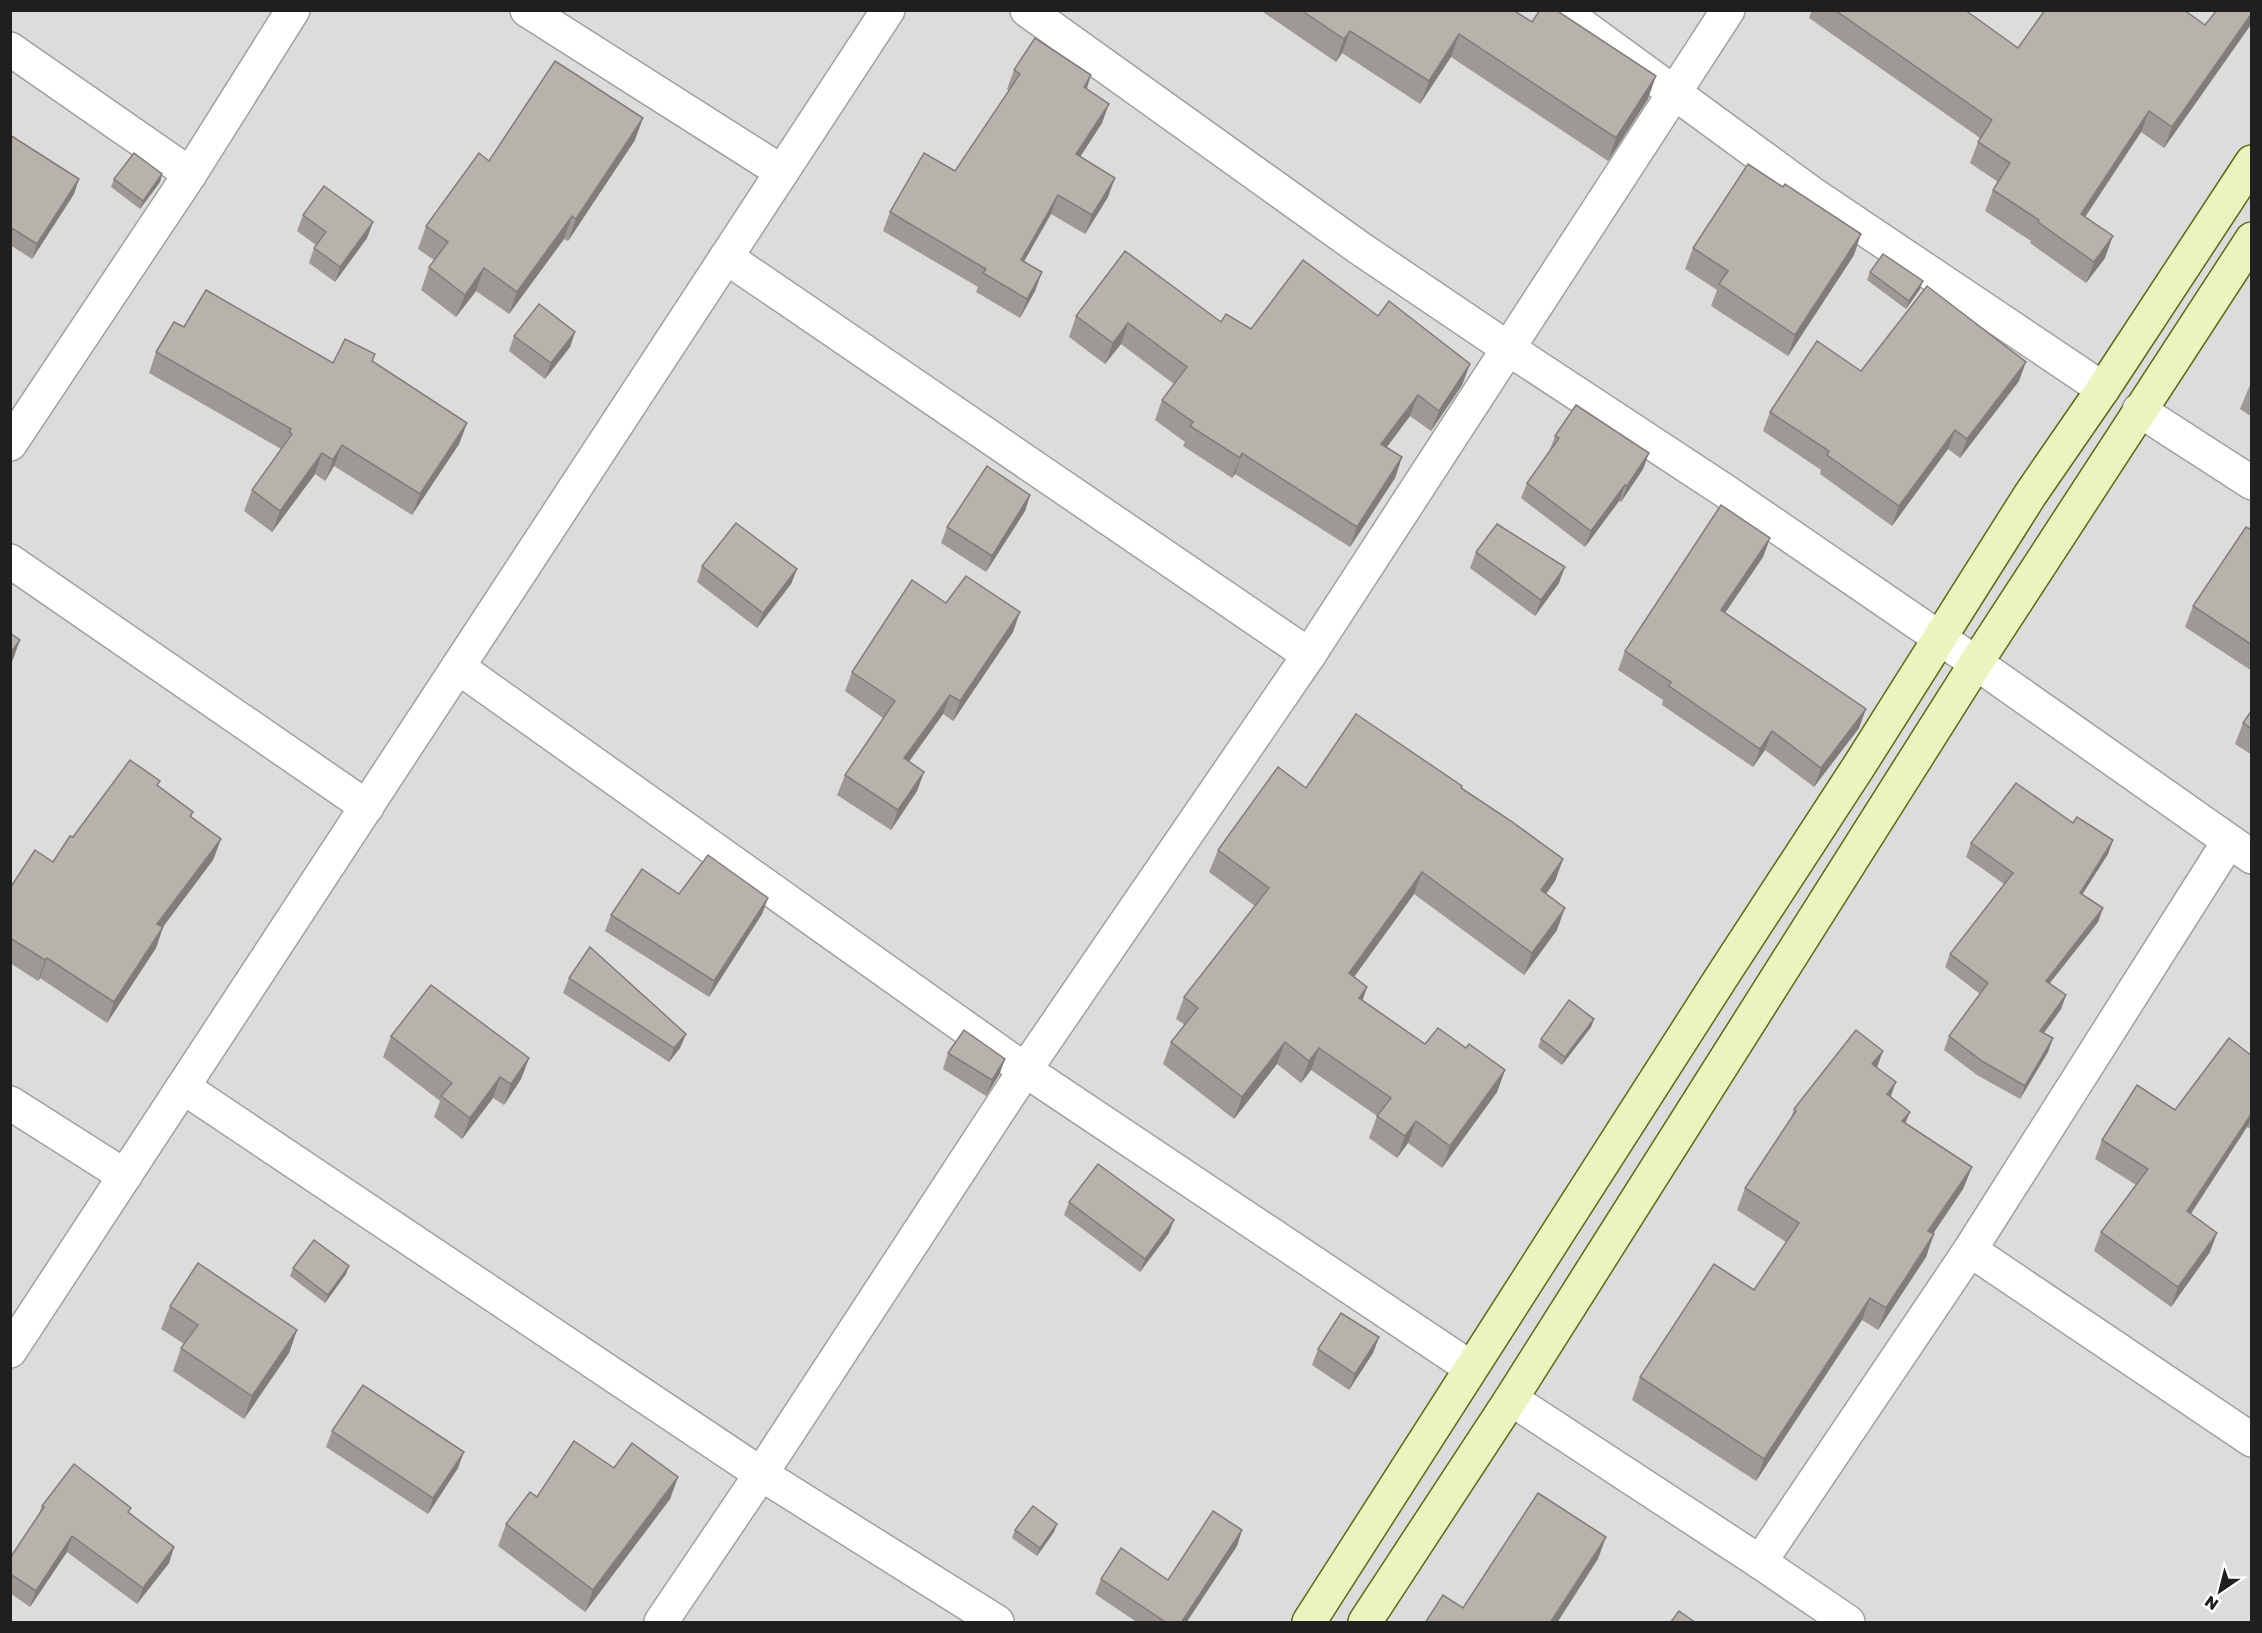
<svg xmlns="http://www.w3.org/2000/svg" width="2262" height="1633" font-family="'Golos Text',sans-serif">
<rect width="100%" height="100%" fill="#eeece6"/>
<!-- residential -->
<rect fill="#dddcdc" x="11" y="11" width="2240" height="1611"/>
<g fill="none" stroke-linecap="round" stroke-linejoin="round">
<defs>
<g id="minor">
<path d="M527,10L782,172"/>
<path d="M1027,10L1358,247L1509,349L1725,491L1976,663L2252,857"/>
<path d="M1561,10L1814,195L2103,389"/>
<path d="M10,49L190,174"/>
<path d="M726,257L1309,655"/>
<path d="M2139,410L2252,483"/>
<path d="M10,444L190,174L293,10"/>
<path d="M10,561L367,807"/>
<path d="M458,667L1025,1070L1471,1368"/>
<path d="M183,1087L761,1474L997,1622"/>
<path d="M10,1103L125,1176"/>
<path d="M1970,1250L2252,1440"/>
<path d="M10,1351L888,10"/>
<path d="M1511,1399L1760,1562L1848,1622"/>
<path d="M1760,1562L1970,1250L2229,841"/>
<path d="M661,1622L761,1474L1025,1070L1309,655L1728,10"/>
</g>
<g id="secondary">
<path d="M1309,1622L1721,978L1859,766L2030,495L2103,389L2252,162"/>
<path d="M1365,1622L1511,1399L1976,663L2252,239"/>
</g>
</defs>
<!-- minor casing -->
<use href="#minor" stroke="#a0a0a0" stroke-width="36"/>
<!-- secondary casing -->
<use href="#secondary" stroke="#596b10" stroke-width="36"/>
<!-- minor -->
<use href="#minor" stroke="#fff" stroke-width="33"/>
<!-- secondary -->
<use href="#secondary" stroke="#ecf3bf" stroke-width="33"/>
</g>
<!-- wall -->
<g fill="#9e9994">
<path d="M1260,10H1513L1648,99L1608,161L1451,57L1420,104L1342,53L1336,62Z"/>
<path d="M1812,10H1965L2018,48L2205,25L2252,10V23L2164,148L2141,132L2085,217L2105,258L2086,283L2030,243L2031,241L1985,211L1993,190L1998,182L1970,163L1978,142L1980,138L1809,18Z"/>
<path d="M1014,70L1091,75L1087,89L1102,123L1080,157L1108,197L1085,234L1051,214L1024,261L1042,272L1035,291L1020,318L976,292L978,287L883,231L890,212L955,171L1009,91L1007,89Z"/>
<path d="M10,135L74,194L32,259L10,245Z"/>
<path d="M635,140L568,241L564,239L509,314L476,291L456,317L421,290L429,267L434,260L418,249L426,226L489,161Z"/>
<path d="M162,174L160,182L140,209L111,187L114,179Z"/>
<path d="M303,215L373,222L367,238L335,282L309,263L314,248L316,245L297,231Z"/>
<path d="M1693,248L1854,255L1788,356L1711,306L1717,290L1685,269Z"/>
<path d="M1870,272L1920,289L1906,309L1867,280Z"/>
<path d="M1076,316L1221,322L1251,329L1378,316L1470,364L1462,385L1431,431L1410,416L1387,447L1402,457L1395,478L1350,547L1235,474L1232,478L1183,446L1185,442L1155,420L1162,400L1174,384L1121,344L1105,364L1069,337Z"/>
<path d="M184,327L333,363L375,354L372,361L467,423L459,444L412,515L334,466L325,481L315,474L272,532L244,511L252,490L281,449L149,373L156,352Z"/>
<path d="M575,332L570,347L545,379L509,351L514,336Z"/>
<path d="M1861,371L2019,381L1960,458L1948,449L1892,526L1820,474L1821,470L1763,431L1770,412Z"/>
<path d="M2252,380V417L2240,409Z"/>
<path d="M1555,436L1649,453L1643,469L1621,502L1619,501L1585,547L1521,498L1527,483L1549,452Z"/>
<path d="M1030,495L1025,511L986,572L941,543L947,527Z"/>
<path d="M2252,530V671L2185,627L2193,606Z"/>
<path d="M1770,538L1763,557L1725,613L1859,728L1814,787L1765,750L1753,767L1662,705L1663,700L1618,670L1625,651Z"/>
<path d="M1476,552L1559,583L1535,616L1470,568Z"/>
<path d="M702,566L797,569L791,584L757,628L697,582Z"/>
<path d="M946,603L1013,632L953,721L943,714L909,762L924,772L917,791L891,830L837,795L845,775L883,718L845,691L852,672Z"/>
<path d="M2252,710V755L2235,744L2243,723Z"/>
<path d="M158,786L193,812L191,817L221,839L213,860L163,927L156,948L107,1023L40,978L38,981L10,963V888L53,862L73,837Z"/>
<path d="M1306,788L1461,789L1563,859L1555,881L1546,894L1557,930L1524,975L1414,894L1354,977L1367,987L1363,1000L1425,1044L1466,1048L1505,1070L1497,1092L1442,1168L1408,1143L1397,1158L1369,1138L1377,1116L1311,1070L1301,1083L1277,1064L1234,1119L1163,1064L1171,1042L1185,1025L1176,1019L1184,997L1255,906L1209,872L1218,850Z"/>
<path d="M2073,823L2113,840L2108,854L2082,894L2103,908L2098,922L2050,983L2066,995L2061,1009L2044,1033L2053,1038L2048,1052L2020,1099L1977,1075L1944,1050L1949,1036L1980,994L1945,967L1950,954L2004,884L1966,857L1971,843Z"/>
<path d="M679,894L768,898L762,914L709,997L605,931L611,915Z"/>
<path d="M569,978L686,1034L680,1048L669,1062L563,993Z"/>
<path d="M1594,1019L1591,1027L1562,1065L1538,1047L1541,1039Z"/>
<path d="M391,1036L529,1058L521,1079L504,1105L493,1098L462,1139L434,1117L440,1101L383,1057Z"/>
<path d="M948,1053L1005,1059L999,1075L986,1096L943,1069Z"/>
<path d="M2252,1056V1130L2247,1127L2191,1214L2210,1252L2171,1307L2094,1251L2101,1232L2136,1185L2095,1159L2102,1140L2175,1110Z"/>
<path d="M1877,1067L1891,1097L1905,1123L1972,1167L1963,1189L1933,1234L1926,1257L1878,1330L1862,1320L1756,1481L1632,1400L1640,1377L1754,1290L1786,1242L1737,1210L1745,1188L1791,1118L1794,1109Z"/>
<path d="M1069,1202L1169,1233L1140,1272L1064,1215Z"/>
<path d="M293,1268L346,1274L325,1303L290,1276Z"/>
<path d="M170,1306L297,1330L289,1353L244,1419L173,1371L181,1348L184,1344L161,1329Z"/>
<path d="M1379,1337L1373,1353L1349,1390L1312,1365L1318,1349Z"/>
<path d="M332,1431L458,1468L428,1514L326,1447Z"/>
<path d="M614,1468L678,1477L670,1499L585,1612L498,1546L506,1524L537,1497Z"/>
<path d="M42,1506L129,1513L174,1547L169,1563L137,1604L67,1552L30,1607L10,1593V1558L38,1516Z"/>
<path d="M1015,1530L1054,1532L1037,1556L1012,1538Z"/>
<path d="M1242,1530L1237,1546L1186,1623H1138L1095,1594L1101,1579L1168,1580Z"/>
</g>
<!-- shaded-wall -->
<g fill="#817d78">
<path d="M2252,13V23L2164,148L2172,127Z"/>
<path d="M1350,31L1342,53L1336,62L1344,39Z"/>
<path d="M1459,34L1451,57L1420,104L1429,81Z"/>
<path d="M1091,75L1084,95V87Z"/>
<path d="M1656,76L1648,99L1608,161L1616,138Z"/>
<path d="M1109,104L1102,123L1069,174L1076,154Z"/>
<path d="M2149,111L2141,132L2073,235L2081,214Z"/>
<path d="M643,118L635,140L568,241L576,219Z"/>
<path d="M162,174L160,182L140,209L143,201Z"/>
<path d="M1115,178L1108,197L1085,234L1092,215Z"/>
<path d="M79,179L74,194L32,259L37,244Z"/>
<path d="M1058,195L1051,214L1014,279L1021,260Z"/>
<path d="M572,216L564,239L509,314L517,292Z"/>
<path d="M373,222L367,238L335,282L340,267Z"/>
<path d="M1861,234L1854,255L1788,356L1795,335Z"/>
<path d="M2113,236L2105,258L2086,283L2094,262Z"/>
<path d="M484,268L476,291L456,317L465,295Z"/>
<path d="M1042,272L1035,291L1020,318L1027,299Z"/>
<path d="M1923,281L1920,289L1906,309L1909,301Z"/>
<path d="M1128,323L1121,344L1105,364L1113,343Z"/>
<path d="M575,332L570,347L545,379L551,363Z"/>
<path d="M2026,362L2019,381L1960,458L1967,439Z"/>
<path d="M1470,364L1462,385L1431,431L1439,411Z"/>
<path d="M1418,395L1410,416L1374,464L1381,444Z"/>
<path d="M467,423L459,444L412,515L420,494Z"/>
<path d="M1955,430L1948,449L1892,526L1899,506Z"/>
<path d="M342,445L334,466L325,481L333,460Z"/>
<path d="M322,453L315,474L272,532L280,511Z"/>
<path d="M1242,453L1235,474L1232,478Z"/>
<path d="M1649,453L1643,469L1621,502L1627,486Z"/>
<path d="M1402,457L1395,478L1350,547L1357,527Z"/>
<path d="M1625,485L1619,501L1585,547L1591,531Z"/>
<path d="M1030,495L1025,511L986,572L992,556Z"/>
<path d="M1770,538L1763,557L1714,629L1721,610Z"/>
<path d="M1565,567L1559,583L1535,616L1541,600Z"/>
<path d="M797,569L791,584L757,628L763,613Z"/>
<path d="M1020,612L1013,632L953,721L960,701Z"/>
<path d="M20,640L12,662L10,664V654Z"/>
<path d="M950,695L943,714L897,778L904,758Z"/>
<path d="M1866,709L1859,728L1814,787L1821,768Z"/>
<path d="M1772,731L1765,750L1753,767L1760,749Z"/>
<path d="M924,772L917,791L891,830L898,810Z"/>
<path d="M221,839L213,860L150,944L157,924Z"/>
<path d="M2113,840L2108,854L2075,906L2080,893Z"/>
<path d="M1563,859L1555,881L1533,912L1541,890Z"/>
<path d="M1422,872L1414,894L1341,995L1349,973Z"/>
<path d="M768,898L762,914L709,997L714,981Z"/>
<path d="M1565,908L1557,930L1524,975L1532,953Z"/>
<path d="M2103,908L2098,922L2041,994L2046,981Z"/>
<path d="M163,927L156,948L107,1023L114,1002Z"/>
<path d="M47,958L40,978L38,981L45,960Z"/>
<path d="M1367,987L1359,1009V998Z"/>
<path d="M2066,995L2061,1009L2035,1045L2040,1031Z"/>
<path d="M1594,1019L1591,1027L1562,1065L1565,1057Z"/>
<path d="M686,1034L680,1048L669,1062L674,1048Z"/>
<path d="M2053,1038L2048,1052L2020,1099L2025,1086Z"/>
<path d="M1285,1042L1277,1064L1234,1119L1242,1097Z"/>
<path d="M1319,1048L1311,1070L1301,1083L1309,1061Z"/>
<path d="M1883,1051L1875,1073L1872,1064Z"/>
<path d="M529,1058L521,1079L504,1105L511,1084Z"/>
<path d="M1005,1059L999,1075L986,1096L992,1080Z"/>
<path d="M1505,1070L1497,1092L1442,1168L1450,1146Z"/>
<path d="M500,1077L493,1098L462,1139L470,1118Z"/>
<path d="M1896,1082L1888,1104L1887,1094Z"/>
<path d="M1910,1112L1901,1134L1902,1121Z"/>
<path d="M2252,1113V1116L2247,1127L2180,1230L2187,1211Z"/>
<path d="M1416,1121L1408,1143L1397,1158L1405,1136Z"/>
<path d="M1972,1167L1963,1189L1920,1253L1928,1231Z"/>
<path d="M1174,1220L1169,1233L1140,1272L1145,1259Z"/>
<path d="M2217,1233L2210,1252L2171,1307L2178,1287Z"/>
<path d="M1934,1234L1926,1257L1878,1330L1886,1308Z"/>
<path d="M349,1266L346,1274L325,1303L328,1295Z"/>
<path d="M1870,1298L1862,1320L1756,1481L1764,1459Z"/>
<path d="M297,1330L289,1353L244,1419L252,1396Z"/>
<path d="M1379,1337L1373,1353L1349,1390L1355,1374Z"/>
<path d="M464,1452L458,1468L428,1514L433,1498Z"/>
<path d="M678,1477L670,1499L585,1612L593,1590Z"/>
<path d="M1057,1524L1054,1532L1037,1556L1040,1548Z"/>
<path d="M1242,1530L1237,1546L1186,1623H1181Z"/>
<path d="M72,1536L67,1552L30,1607L36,1591Z"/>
<path d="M1606,1537L1598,1559L1557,1623H1550Z"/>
<path d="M174,1547L169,1563L137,1604L143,1588Z"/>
</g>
<!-- building -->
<g fill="#b8b2ac" stroke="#817d78" stroke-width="1.5">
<path d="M1301,10H1513L1532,22L1540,10H1556L1656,76L1616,138L1459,34L1429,81L1350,31L1344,39Z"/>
<path d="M1835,10H1965L2018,48L2045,10H2184L2205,25L2217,10H2252V13L2172,127L2149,111L2081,214L2113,236L2094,262L2038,222L2039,220L1993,190L2010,163L1978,142L1992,120Z"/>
<path d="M1035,38L1091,75L1084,87L1109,104L1076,154L1115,178L1092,215L1058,195L1021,260L1042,272L1027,299L983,273L986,269L890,212L924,153L955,171L1020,74L1014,70Z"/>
<path d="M555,61L643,118L576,219L572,216L517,292L484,268L465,295L429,267L448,242L426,226L479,153L489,161Z"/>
<path d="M10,135L79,179L37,244L10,227Z"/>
<path d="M134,153L162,174L143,201L114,179Z"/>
<path d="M1748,164L1783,187L1785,184L1861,234L1795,335L1719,284L1728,271L1693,248Z"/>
<path d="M324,186L373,222L340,267L314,248L326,232L303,215Z"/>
<path d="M1125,251L1221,322L1226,314L1251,329L1303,260L1378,316L1389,301L1470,364L1439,411L1418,395L1381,444L1402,457L1357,527L1242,453L1240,458L1190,426L1193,422L1162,400L1187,367L1128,323L1113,343L1076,316Z"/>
<path d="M1883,254L1923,281L1909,301L1870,272Z"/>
<path d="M1927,286L2026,362L1967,439L1955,430L1899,506L1827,455L1829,451L1770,412L1817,341L1861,371Z"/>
<path d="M206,290L333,363L345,339L375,354L372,361L467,423L420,494L342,445L333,460L322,453L280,511L252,490L292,434L289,432L291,429L156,352L174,322L184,327Z"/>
<path d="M539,304L575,332L551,363L514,336Z"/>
<path d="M1576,405L1649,453L1627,486L1625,485L1591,531L1527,483L1559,438L1555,436Z"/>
<path d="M987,466L1030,495L992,556L947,527Z"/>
<path d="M1721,505L1770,538L1721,610L1866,709L1821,768L1772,731L1760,749L1669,686L1671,682L1625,651Z"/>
<path d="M736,523L797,569L763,613L702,566Z"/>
<path d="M1497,524L1565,567L1541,600L1476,552Z"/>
<path d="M2246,527L2252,530V645L2193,606Z"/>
<path d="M966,576L1020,612L960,701L950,695L904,758L924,772L898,810L845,775L895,701L852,672L912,580L946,603Z"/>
<path d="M10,633L20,640L10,654Z"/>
<path d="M2252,710V729L2243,723Z"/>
<path d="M1356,714L1462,786L1461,788L1511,821L1563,859L1541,890L1565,908L1532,953L1422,872L1349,973L1367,987L1359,998L1425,1044L1438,1028L1466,1048L1469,1044L1505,1070L1450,1146L1416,1121L1405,1136L1377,1116L1391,1098L1319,1048L1309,1061L1285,1042L1242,1097L1171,1042L1198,1008L1184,997L1269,888L1218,850L1278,767L1306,788Z"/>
<path d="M130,760L160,781L157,785L193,812L190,816L221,839L157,924L163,927L114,1002L47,958L45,960L10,938V888L35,850L53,862L70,836L73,837Z"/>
<path d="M2016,783L2073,823L2077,817L2113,840L2080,893L2103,908L2046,981L2066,995L2040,1031L2053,1038L2025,1086L1982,1061L1949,1036L1988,983L1950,954L2013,873L1971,843Z"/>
<path d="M708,855L768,898L714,981L611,915L642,869L679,894Z"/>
<path d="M590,947L686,1034L674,1048L569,978Z"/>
<path d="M431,985L529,1058L511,1084L500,1077L470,1118L441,1096L452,1083L391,1036Z"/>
<path d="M1569,1000L1594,1019L1565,1057L1541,1039Z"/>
<path d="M964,1030L1005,1059L992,1080L948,1053Z"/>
<path d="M1856,1030L1883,1051L1872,1064L1896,1082L1887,1094L1910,1112L1902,1121L1972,1167L1928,1231L1934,1234L1886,1308L1870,1298L1764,1459L1640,1377L1714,1264L1754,1290L1799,1223L1745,1188L1796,1111L1794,1109Z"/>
<path d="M2229,1038L2252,1056V1113L2187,1211L2217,1233L2178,1287L2101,1232L2148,1169L2102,1140L2137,1085L2175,1110Z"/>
<path d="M1098,1164L1174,1220L1145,1259L1069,1202Z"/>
<path d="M314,1240L349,1266L328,1295L293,1268Z"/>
<path d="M198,1263L297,1330L252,1396L181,1348L198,1325L170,1306Z"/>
<path d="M1341,1313L1379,1337L1355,1374L1318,1349Z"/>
<path d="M363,1385L464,1452L433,1498L332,1431Z"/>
<path d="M574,1441L614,1468L632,1443L678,1477L593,1590L506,1524L530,1492L537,1497Z"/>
<path d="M74,1464L131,1508L128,1512L174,1547L143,1588L72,1536L36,1591L10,1574V1558L44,1507L42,1506Z"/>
<path d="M1538,1493L1606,1537L1550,1623H1425L1443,1595L1463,1608Z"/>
<path d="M1033,1506L1057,1524L1040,1548L1015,1530Z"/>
<path d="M1213,1511L1242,1530L1181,1623H1167L1101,1579L1121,1548L1168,1580Z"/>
<path d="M1679,1611L1696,1623H1670Z"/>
</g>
<!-- border -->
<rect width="2262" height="1633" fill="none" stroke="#1f1f1f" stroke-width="24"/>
<!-- north arrow -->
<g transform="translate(2220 1591) rotate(215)" stroke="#ffffff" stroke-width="4.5" paint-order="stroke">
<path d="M0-4.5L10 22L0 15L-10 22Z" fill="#1f1f1f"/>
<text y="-9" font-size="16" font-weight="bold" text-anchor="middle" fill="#1f1f1f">N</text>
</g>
</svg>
